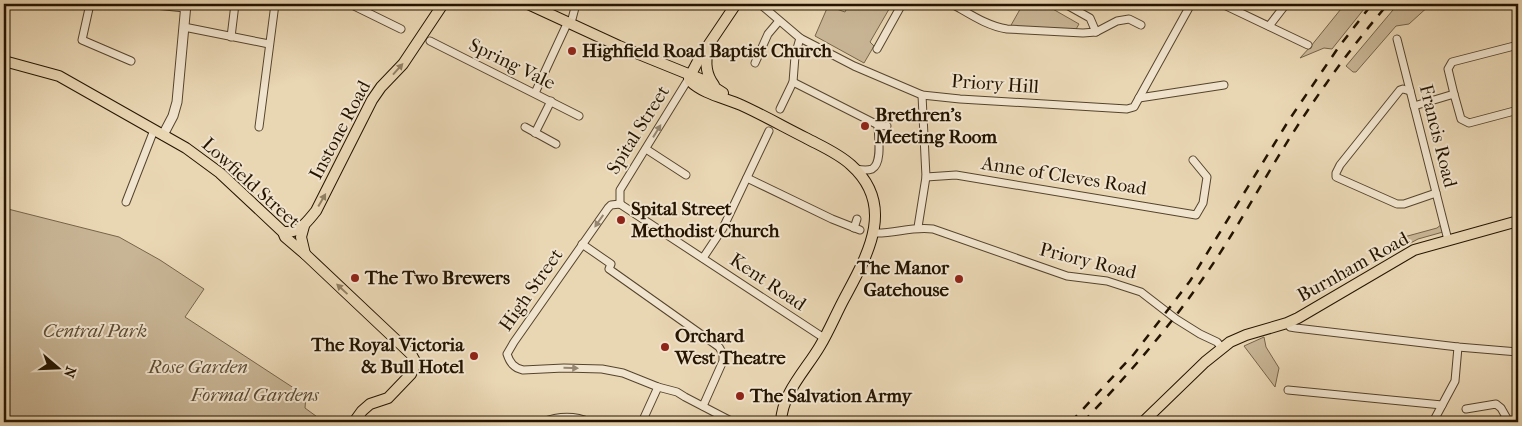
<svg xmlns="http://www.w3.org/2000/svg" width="1522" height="426" font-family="'IM FELL French Canon',serif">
<rect width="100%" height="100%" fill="#e9d6b3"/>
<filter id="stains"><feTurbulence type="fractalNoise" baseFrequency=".004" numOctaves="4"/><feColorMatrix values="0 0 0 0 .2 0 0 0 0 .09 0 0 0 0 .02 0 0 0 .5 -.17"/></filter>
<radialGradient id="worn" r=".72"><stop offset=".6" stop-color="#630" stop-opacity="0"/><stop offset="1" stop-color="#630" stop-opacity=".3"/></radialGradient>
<!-- green -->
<g fill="#c8b595" stroke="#76644a">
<path d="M849,4H892L870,42L874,46L864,63L815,36L828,6L845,12Z"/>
<path d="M1023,4H1044L1079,24L1075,31L1010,27Z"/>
<path d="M1345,4H1368L1332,49L1324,48L1300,58L1311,46Z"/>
<path d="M1398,4H1431L1409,24L1396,26L1356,72H1353L1346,66Z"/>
<path d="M4,208L119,237L160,260L204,289L185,317L306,396L305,408L324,422H4Z"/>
<path d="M1442,224L1443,232L1418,239L1405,246L1402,242L1404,237L1437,228Z"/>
<path d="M1264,337L1266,347L1279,368L1275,387L1244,346Z"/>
</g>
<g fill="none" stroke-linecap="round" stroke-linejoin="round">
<defs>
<g id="minor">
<path d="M90,4L82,40L131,61"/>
<path d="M145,4L185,8"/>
<path d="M350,4L401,29"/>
<path d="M760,4L800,38L854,66L922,95L960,99L1127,109L1134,107L1191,4"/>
<path d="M952,4C970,14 987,26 1007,29L1083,33L1096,32L1117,21L1129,19L1141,25"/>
<path d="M1065,4L1090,18L1096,32"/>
<path d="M1222,4L1308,45"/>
<path d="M1269,26L1286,4"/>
<path d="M184,27L269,44"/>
<path d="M231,37L235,4"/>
<path d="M1397,39L1448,240"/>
<path d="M430,41L579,116"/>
<path d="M877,49L902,4"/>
<path d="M755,63L768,34L779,21"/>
<path d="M793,82L878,125L887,126"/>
<path d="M1410,91L1403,89L1400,90L1340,165L1336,173V177L1397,204H1404L1436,193"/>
<path d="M535,93L566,26L572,19L576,4"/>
<path d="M1454,94L1448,69L1452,62L1518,45"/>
<path d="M1139,98L1224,85"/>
<path d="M1414,106L1454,94L1461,119L1469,123L1518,110"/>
<path d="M780,109L793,82L795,56L800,38"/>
<path d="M259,127L275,4"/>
<path d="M525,127L556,144"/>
<path d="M535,133L551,101"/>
<path d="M646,149L686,175"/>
<path d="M856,169C861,170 867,171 872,169C883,163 878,135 878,125"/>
<path d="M926,177L956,175L1196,215L1203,203L1207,177L1193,160"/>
<path d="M747,178L832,219L860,230"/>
<path d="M126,202L154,130"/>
<path d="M620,204L611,205L608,208L514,342L507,354C510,363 514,368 523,370L564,368L602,369L623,373L658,387L677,392L685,397L733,422"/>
<path d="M620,204L824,338"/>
<path d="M620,204V190L689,78"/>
<path d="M918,227L926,177L922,95"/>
<path d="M854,228L857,219"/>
<path d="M874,233C895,234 911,226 933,229L1067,276L1107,281L1141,292L1176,319L1200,334L1217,342L1222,348"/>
<path d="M582,244L611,264L609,269L719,347L723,354V361L703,406"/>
<path d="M703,258L723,228L769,131"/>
<path d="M1287,323L1290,327L1296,328L1458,347L1518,352"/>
<path d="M1288,390L1442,405"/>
<path d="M1466,409L1496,404L1501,408L1509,422"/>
<path d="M542,422C558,416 574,415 590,422"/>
<path d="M642,422L658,387"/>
<path d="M1433,422L1455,381L1458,347"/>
</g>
<path id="tertiary" d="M163,135L173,116L177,102L186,4"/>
<g id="primary">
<path d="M528,4L619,46L703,80L723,93"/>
<path d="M736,4L699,59L689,78L690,81C703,94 725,98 741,105C763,115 784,127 806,138C821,146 838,153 851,165C897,206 867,256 844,299C836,314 829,331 820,346C806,370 782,393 781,422"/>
<path d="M708,49C705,62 706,75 714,85"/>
<path d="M4,61L59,76L186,148L220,173L283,232L285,237L305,254L411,354L416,363L411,374L388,398L370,404L362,411L354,422"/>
<path d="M304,226L301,237L305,254"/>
<path d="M283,232C300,233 306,223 316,211L372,100L381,87L403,64L443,4"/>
<path d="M1143,422L1205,362L1230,342L1246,335L1287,323L1298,318L1414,250L1518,221"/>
</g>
</defs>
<!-- minor casing -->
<use href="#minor" stroke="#55442d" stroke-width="9"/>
<!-- tertiary casing -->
<use href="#tertiary" stroke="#55442d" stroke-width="11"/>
<!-- primary casing -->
<use href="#primary" stroke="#241400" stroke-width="12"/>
<!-- minor -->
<use href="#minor" stroke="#f1e4ce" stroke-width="7"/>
<!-- tertiary -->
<use href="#tertiary" stroke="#f1e4ce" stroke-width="9"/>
<!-- primary -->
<use href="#primary" stroke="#e9d6b3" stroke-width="10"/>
<!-- rail -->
<g stroke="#241400" stroke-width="2.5" stroke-dasharray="9 9" stroke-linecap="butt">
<path d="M1071,422L1134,354L1190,281L1289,120L1338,48L1372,4"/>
<path d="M1083,422C1127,376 1170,327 1206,274C1240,225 1267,172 1300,122C1327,81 1356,41 1388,4"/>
</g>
</g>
<!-- one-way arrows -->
<defs><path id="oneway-solid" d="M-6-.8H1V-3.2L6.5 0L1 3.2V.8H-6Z" transform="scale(1.25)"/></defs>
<g fill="#907f62">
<use href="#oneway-solid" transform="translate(398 69) rotate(-48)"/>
<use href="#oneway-solid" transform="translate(322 200) rotate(-60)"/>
<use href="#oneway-solid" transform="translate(342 289) rotate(-137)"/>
</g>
<g fill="#958671">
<use href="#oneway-solid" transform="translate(657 131) rotate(-58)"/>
<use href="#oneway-solid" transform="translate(599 221) rotate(125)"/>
<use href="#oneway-solid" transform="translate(571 368) rotate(1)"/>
</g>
<!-- markers -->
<g fill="#8f2418" stroke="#f1e4ce" stroke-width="2">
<circle cx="572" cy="51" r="5"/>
<circle cx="865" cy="126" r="5"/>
<circle cx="621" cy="220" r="5"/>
<circle cx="355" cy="278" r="5"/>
<circle cx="959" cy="279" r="5"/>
<circle cx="665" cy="347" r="5"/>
<circle cx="474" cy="356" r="5"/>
<circle cx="740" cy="396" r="5"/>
</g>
<g text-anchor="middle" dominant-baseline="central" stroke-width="4" stroke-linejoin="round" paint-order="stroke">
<!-- poi labels -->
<g font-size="19" font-weight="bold" fill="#241400" stroke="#f1e4ce" text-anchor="start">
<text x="582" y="51">Highfield Road Baptist Church</text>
<text x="875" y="115">Brethren's<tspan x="875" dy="22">Meeting Room</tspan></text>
<text x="631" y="209">Spital Street<tspan x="631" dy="22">Methodist Church</tspan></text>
<text x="949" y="268" text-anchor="end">The Manor<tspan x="949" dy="22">Gatehouse</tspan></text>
<text x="365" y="278">The Two Brewers</text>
<text x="675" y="336">Orchard<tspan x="675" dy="22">West Theatre</tspan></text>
<text x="464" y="345" text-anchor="end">The Royal Victoria<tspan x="464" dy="22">&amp; Bull Hotel</tspan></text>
<text x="750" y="396">The Salvation Army</text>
</g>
<!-- street labels -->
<g font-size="19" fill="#241400" stroke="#f1e4ce">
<text transform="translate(512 64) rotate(26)">Spring Vale</text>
<text transform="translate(995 84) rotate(4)">Priory Hill</text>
<text transform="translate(340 130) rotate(-62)">Instone Road</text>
<text transform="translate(638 130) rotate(-58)">Spital Street</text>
<text transform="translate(1438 136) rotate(76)">Francis Road</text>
<text transform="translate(1064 176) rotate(9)">Anne of Cleves Road</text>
<text transform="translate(251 183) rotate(42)">Lowfield Street</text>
<text transform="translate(1088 261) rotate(14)">Priory Road</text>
<text transform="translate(1353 267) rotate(-29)">Burnham Road</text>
<text transform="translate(768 282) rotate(34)">Kent Road</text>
<text transform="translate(531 290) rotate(-55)">High Street</text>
</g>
<!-- park labels -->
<g font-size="19" font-style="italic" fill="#5d4c34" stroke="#f1e4ce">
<text x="95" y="331">Central Park</text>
<text x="198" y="367">Rose Garden</text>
<text x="255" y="395">Formal Gardens</text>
</g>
</g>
<!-- margin -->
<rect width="1522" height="426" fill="none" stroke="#e9d6b3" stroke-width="20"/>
<rect x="5" y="5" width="1512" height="416" fill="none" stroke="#241400" stroke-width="2.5"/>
<rect x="10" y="10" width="1502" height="406" fill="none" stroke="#241400"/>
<!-- north arrow -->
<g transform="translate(58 368) rotate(109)" stroke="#f1e4ce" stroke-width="4" paint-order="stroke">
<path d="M0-4L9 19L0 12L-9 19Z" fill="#241400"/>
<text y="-8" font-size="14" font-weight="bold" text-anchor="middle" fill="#241400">N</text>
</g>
<rect width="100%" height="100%" filter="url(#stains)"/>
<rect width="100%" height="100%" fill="url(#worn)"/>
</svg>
